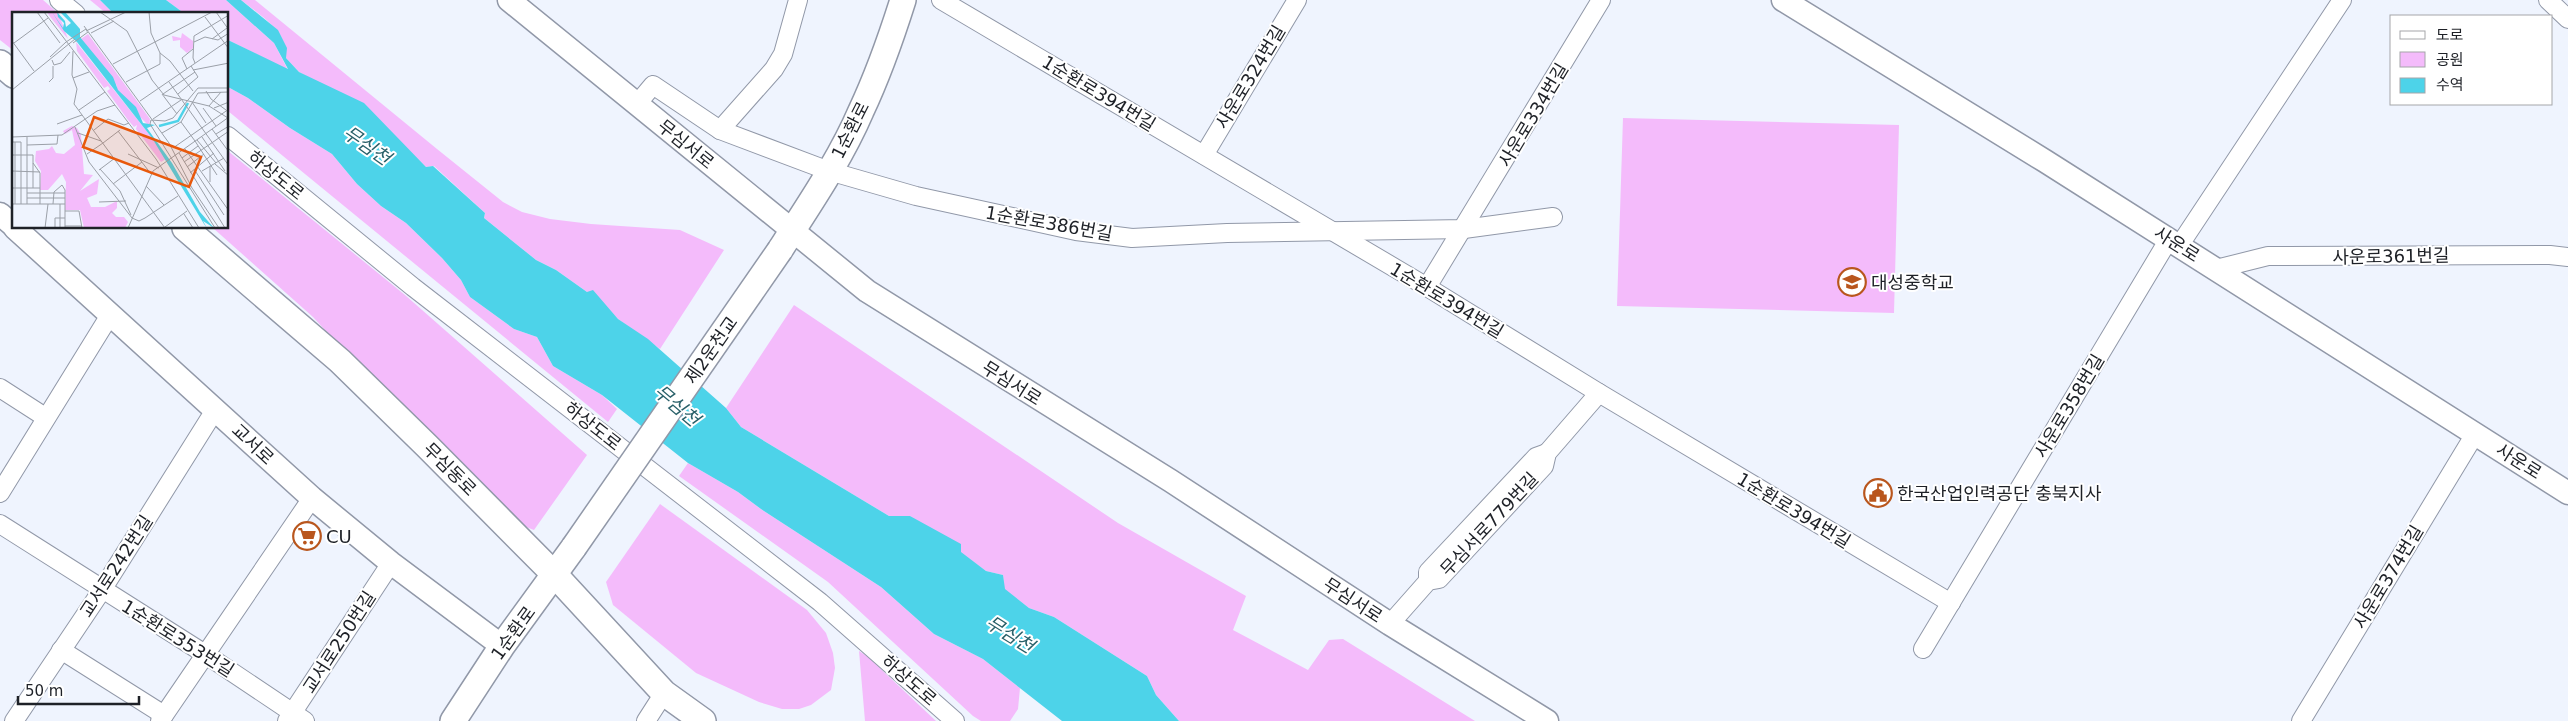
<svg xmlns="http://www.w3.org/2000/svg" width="2568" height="721" font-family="'DejaVu Sans','Noto Sans KR',sans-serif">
<rect width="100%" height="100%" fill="#eff4fe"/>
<!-- green -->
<g fill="#f4bbfb">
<path d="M0,0H43L59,14H14V51L0,40Z"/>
<path d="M90,0H100L114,14H107Z"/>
<path d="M166,0H226L274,43L288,70L228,40V14H185Z"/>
<path d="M241,0H255L437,149L503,202L522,212L550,219L591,224L680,230L724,250L660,349L618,319L606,306L587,292L556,270L536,260L484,218L485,213L434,166L426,167L404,146L326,87L299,72L286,58C287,30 261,16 241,0Z"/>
<path d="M228,87L248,98L290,128L332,154L357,184L381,206L406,223L442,258L461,280L470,297L514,329L537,337L553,366L602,395L617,409L608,422L228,111Z"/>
<path d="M1623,118L1899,125L1894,313L1617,306Z"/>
<path d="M228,151L405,295L587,455L534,530L521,525L374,383L313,317L213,228H228Z"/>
<path d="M794,305L1118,523L1246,596L1233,630L1308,670L1329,640L1343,639L1475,721H1179L1156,695L1147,676L1054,617L1029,608L1004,589L1003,575L986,571L910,516H889L741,427L726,408Z"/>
<path d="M688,463L738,492L761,509L881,587L934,634L983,659L1020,688L1018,709L1010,721H981L973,716L828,582L679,476Z"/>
<path d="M660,504L807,610L826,633L833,653L835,668L831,690L811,705L799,709H782L759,702L696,673L613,605L606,582Z"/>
<path d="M859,651L868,657L936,721H865Z"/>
</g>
<!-- water -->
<g fill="#4dd3e9">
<path d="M100,0H166L185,14H114Z"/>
<path d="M226,0H241L278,30L287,48L286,58L299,72L364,103L426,167L433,166L485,213L484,218L536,260L556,270L587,292L593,290L618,319L648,339L726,408L741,427L889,516H910L961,544V552L986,571L1003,575L1005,589L1029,608L1054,617L1147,676L1156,695L1179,721H1062L983,659L934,634L881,587L761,509L738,492L688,463L602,395L553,366L537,337L514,329L470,297L461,280L442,258L406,223L381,206L357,184L332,154L290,128L248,98L228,87V40L288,69L274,43Z"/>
</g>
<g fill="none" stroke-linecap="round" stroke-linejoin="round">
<defs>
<g id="minor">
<path d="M59,0L76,14"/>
<path d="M941,0L1427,287L1599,393L1951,603"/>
<path d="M2548,0L2568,19"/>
<path d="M637,104L653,85L720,130L829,171L916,196L1076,231L1132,238L1227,233L1464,229L1553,217"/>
<path d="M720,130L774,69L783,54L798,0"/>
<path d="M228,136L413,287L820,602L955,721"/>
<path d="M1204,155L1297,0"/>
<path d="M2179,246L2342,0"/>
<path d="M2216,269L2268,256L2550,255L2568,257"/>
<path d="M1427,287L1601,0"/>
<path d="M0,388L45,417"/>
<path d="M0,493L110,315"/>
<path d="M0,524L205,654L305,721"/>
<path d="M1428,581V572L1536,457L1547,453"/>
<path d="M1390,624L1428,581L1439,579L1544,466L1547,453L1599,393"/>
<path d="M1923,649L2169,239"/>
<path d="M61,650L164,715"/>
<path d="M14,721L102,590L215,410"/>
<path d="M160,721L312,498"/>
<path d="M287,721L391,563"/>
<path d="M646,721L664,693"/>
<path d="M2301,721L2475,434"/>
</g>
<g id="tertiary">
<path d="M509,0L867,291L1171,481L1390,624L1547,721"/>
<path d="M1783,0L2045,161L2568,493"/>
<path d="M0,214L14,226"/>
<path d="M15,228L312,498L391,563L502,646"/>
</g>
<g id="secondary">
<path d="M0,63L14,75"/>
<path d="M185,228L340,361L427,446L555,575L664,693L703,721"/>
<path d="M780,250C808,206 840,160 861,111C878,75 891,38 903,0"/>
<path d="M453,721L502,646L574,547"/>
</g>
</defs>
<!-- minor casing -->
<use href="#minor" stroke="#9198a8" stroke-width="20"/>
<!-- tertiary casing -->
<use href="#tertiary" stroke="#9198a8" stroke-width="25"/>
<!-- secondary casing -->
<use href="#secondary" stroke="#9198a8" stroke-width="28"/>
<!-- minor -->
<use href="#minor" stroke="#fff" stroke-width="18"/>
<!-- tertiary -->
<use href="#tertiary" stroke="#fff" stroke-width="22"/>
<!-- secondary -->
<use href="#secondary" stroke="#fff" stroke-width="25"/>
<defs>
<path id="secondary-bridge" d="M574,547L780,250"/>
</defs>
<!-- secondary-bridge casing -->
<use href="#secondary-bridge" stroke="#9198a8" stroke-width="28" stroke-linecap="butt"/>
<!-- secondary-bridge -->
<use href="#secondary-bridge" stroke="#fff" stroke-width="25"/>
</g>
<!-- icons -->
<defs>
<symbol id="school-ring" viewBox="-11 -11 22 22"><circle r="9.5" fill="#fff" stroke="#b9561d" stroke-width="1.5"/><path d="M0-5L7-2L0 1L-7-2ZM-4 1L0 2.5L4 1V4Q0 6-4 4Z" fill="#b9561d"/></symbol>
<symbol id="civic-ring" viewBox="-11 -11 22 22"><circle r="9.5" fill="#fff" stroke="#b9561d" stroke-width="1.5"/><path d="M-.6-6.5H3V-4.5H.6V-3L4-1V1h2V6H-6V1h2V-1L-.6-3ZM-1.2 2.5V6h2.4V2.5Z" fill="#b9561d"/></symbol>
<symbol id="supermarket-ring" viewBox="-11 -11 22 22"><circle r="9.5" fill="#fff" stroke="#b9561d" stroke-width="1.5"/><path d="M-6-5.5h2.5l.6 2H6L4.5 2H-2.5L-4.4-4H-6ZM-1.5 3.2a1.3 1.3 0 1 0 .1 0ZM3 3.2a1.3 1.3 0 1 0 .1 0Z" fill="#b9561d"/></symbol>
</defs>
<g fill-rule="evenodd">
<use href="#school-ring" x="1836" y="266" width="32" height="32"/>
<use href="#civic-ring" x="1862" y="477" width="32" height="32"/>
<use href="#supermarket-ring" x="291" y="520" width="32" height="32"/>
</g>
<g text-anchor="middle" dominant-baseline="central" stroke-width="4" stroke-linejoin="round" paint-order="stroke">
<!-- street labels -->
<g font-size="18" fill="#1e2127" stroke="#fff">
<text transform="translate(1250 77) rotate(-59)">사운로324번길</text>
<text transform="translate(1099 93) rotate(31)">1순환로394번길</text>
<text transform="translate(1533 115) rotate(-59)">사운로334번길</text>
<text transform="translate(850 130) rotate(-63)">1순환로</text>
<text transform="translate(686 144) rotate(39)">무심서로</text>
<text transform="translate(276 175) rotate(39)">하상도로</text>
<text transform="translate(1049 223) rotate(10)">1순환로386번길</text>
<text transform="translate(2177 244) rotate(32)">사운로</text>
<text transform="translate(2391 256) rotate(-1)">사운로361번길</text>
<text transform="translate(1447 300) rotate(31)">1순환로394번길</text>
<text transform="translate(711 350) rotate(-55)">제2운천교</text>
<text transform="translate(1012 383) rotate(32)">무심서로</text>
<text transform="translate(2069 406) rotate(-59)">사운로358번길</text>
<text transform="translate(593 426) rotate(38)">하상도로</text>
<text transform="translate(253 444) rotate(43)">교서로</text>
<text transform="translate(2519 461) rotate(32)">사운로</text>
<text transform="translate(450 469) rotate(45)">무심동로</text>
<text transform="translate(1794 510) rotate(31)">1순환로394번길</text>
<text transform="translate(1489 524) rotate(-47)">무심서로779번길</text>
<text transform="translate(116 566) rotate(-57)">교서로242번길</text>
<text transform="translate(2388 577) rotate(-59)">사운로374번길</text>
<text transform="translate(1353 600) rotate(33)">무심서로</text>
<text transform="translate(513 633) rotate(-54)">1순환로</text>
<text transform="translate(178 638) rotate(32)">1순환로353번길</text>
<text transform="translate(339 642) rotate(-57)">교서로250번길</text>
<text transform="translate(909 680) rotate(41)">하상도로</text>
</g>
<!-- poi labels -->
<g font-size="18" fill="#1e2127" stroke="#fff" text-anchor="start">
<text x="1871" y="282">대성중학교</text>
<text x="1897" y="493">한국산업인력공단 충북지사</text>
<text x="326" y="536">CU</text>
</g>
<!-- water labels -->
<g font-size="19" font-style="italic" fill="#296069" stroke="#fff">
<text transform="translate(367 145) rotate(35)">무심천</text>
<text transform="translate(677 405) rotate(40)">무심천</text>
<text transform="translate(1010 634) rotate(32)">무심천</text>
</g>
</g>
<!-- overview -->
<g transform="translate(12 12)">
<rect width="216" height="216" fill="#eff4fe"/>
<path d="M35,0H46L56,27L39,6ZM170,21L181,29V36L175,41L168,35V28L161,29L160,24L169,26ZM76,22L138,107L137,114L119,96L105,78V72L104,75L91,58L95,60L94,57L69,27ZM64,30L140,126L154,147L149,150L124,117L125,113L122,115L116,108L95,79L98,77L96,74L92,76L65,39ZM60,114L65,116L69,123L72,162L81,163L68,179L87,167L85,182L75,186L79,195H93L105,189V196L100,201L104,205H112L116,210L113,216H72L68,198H53L54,170L50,162L36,178H28L29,159L23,149L24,139L37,137L40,134L44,141L52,142L63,133L60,118L53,122L51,119Z" fill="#f4bbfb"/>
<path d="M40,0L51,16L52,11L46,5L45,0L53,9L54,15L59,11L48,0H53L61,9L68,17V25L101,65L106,78L124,95L131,111L143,113L135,116L160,151L188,200L202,216L191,209L195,216L192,212L140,126L65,30L52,19Z" fill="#4dd3e9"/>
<path fill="none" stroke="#4dd3e9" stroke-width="2.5" d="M147,114L166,109L176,91"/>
<path fill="none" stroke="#9ba0a8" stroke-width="1" d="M25,0L48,31M32,0L144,147L187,216M88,0L115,19L140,68L152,83L197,94L216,106M204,0L217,18M193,5L217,37M72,14L157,131L180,176L207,216M74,19L114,0M79,21L102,9M200,27L215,16M0,29L22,59M54,30L74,17M182,30L193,25L206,28L217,21M2,31L36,6M61,31L76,20M61,39L60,63L65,77L62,92L153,216M148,41L158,49L181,79M38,45L54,30M40,48L42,53L49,51L58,40M183,51L181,46L182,24L217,3M101,52L200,0M175,57L170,46L181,37M181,58L217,51M61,66L77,60M37,70L41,66V54M114,70L148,52V41L139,21L137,0M157,70L217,154M0,78L63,27M194,79L199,87L214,98M150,82L165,102M151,82L183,60M166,82L186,65L179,54M128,89L217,28M180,90L194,111M197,94L209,80M191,96L204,114M202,96L217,90M67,98L93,80M141,107L169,88M169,110L183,129M45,112L70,103M63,115L77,150L120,206L127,209L133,206L166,184M200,117L217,140M82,118L96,107L112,113L117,111M106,119L139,162M66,121L89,129M150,121L169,110L186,81L217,80M204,122L217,114M0,125L50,123L85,99L103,93M15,125V192M190,125L213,159M185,128L204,151M183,129L205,163M0,130H9V192M3,130V192M91,131L108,118M15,133L45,132L46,123M161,136L217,97M173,137L217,199M167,141L213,216M75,142L91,131M116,142L147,156M0,143H21V176M170,146L186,134M172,150L217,119M21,151L28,161V192M203,152L217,164M198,154V170M175,155L192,142M88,157L108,179L119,203M182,157L212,203M87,158L103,146M0,159L28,160M190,159L212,146M178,161L202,141M101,172L130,150M134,174L152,193M0,176H28M15,181H53M15,186H53M87,190L114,189M0,192H53M41,192L42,180L50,173L53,178V216M53,199H67L70,216M172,202L181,216M53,214H70M153,215L175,199M33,216L36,192M43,216V206H53M48,216V192M116,216L141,159L217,105M203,216L138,112L139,108L153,109L161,106L186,76H217"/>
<path fill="#e8590c" fill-opacity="0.15" stroke="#e8590c" stroke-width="2.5" d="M82,105L189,145L177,175L71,135Z"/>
<rect width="216" height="216" fill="none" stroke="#1e2127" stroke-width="2.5"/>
</g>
<!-- legend -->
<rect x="2390" y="15" width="162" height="90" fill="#ffffff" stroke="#a5a6a9"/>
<rect x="2400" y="31" width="25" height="8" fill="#ffffff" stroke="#a5a6a9"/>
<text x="2436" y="40" font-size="15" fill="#1e2127">도로</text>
<rect x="2400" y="52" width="25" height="15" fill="#f4bbfb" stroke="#a5a6a9"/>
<text x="2436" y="65" font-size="15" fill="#1e2127">공원</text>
<rect x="2400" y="78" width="25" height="15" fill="#4dd3e9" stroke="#a5a6a9"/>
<text x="2436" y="90" font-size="15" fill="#1e2127">수역</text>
<!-- scale -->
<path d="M18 696v8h121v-8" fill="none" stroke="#1e2127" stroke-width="2.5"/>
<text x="25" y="696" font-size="15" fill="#1e2127" stroke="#ffffff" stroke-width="4" paint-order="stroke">50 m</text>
</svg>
